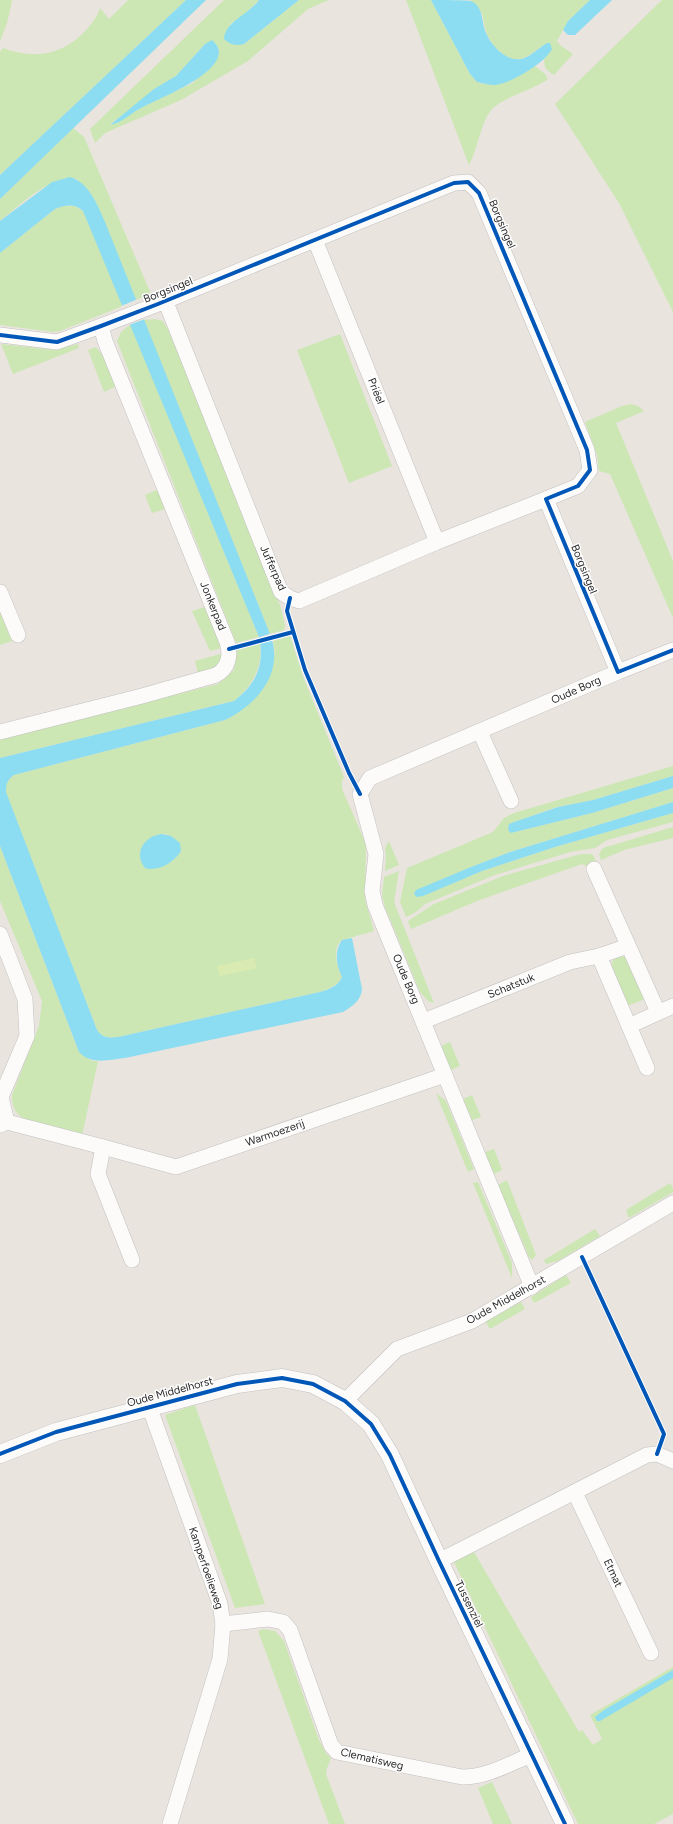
<svg xmlns="http://www.w3.org/2000/svg" width="673" height="1824" font-family="Figtree,sans-serif">
<rect width="100%" height="100%" fill="#e9e4de"/>
<!-- green -->
<g fill="#cce7b4" fill-rule="evenodd">
<path d="M0,0H11L12,2L7,23L0,42Z"/>
<path d="M128,0H186L0,175V52L3,48C35,60 64,55 87,29C92,23 98,16 100,8L109,19Z"/>
<path d="M224,0H259L244,15L230,24L244,44L299,0H329L308,9L248,61L181,100L105,133L95,143L90,129ZM212,41L216,44L219,50L193,83L142,107L113,124H110L176,76L205,44Z"/>
<path d="M406,0H431L470,74L477,82C501,89 515,78 535,66L545,74L548,79C533,90 506,96 493,108C481,120 478,149 469,165Z"/>
<path d="M470,0H590L568,21L557,41L560,45L573,54L554,75C547,71 544,68 544,60L546,57L547,43C538,48 531,56 520,59C506,62 490,44 486,32C484,26 484,20 482,14C479,8 475,4 470,0Z"/>
<path d="M662,0H673V312L619,203L555,104Z"/>
<path d="M73,128L84,137L151,294L136,300L95,201L77,179C52,173 19,206 0,221V199Z"/>
<path d="M63,206H75L83,211L123,306L60,331L53,332L0,325V253L55,209Z"/>
<path d="M155,319L163,321L170,333L280,605L285,625L284,630L270,634L143,320Z"/>
<path d="M131,324L259,637L236,643L117,341L121,332Z"/>
<path d="M340,334L392,466L349,483L297,350Z"/>
<path d="M1,344L55,350L78,344L79,348L13,374Z"/>
<path d="M96,347L105,359L116,386L104,392L88,350Z"/>
<path d="M631,404L638,406L644,411L616,423L673,561V618L610,474L599,471L597,455L585,422L622,406Z"/>
<path d="M157,490L165,509L152,513L145,495Z"/>
<path d="M205,607L222,643V648L210,651L192,611Z"/>
<path d="M0,612L12,641L0,645Z"/>
<path d="M290,636L304,679L344,777L342,781V789L366,844L365,899L374,931C368,933 344,939 341,941C332,949 337,968 342,976C338,986 330,988 320,992L118,1037C108,1038 103,1038 97,1030L5,792C6,784 7,780 14,775L225,720L238,713L275,654L273,641ZM162,834H166L181,851L172,861L154,869L156,835Z"/>
<path d="M260,644C263,668 252,686 234,701L0,758V739L218,684L234,670L236,650Z"/>
<path d="M224,653L218,666L198,674L195,661Z"/>
<path d="M673,766V776L593,800L557,807L509,824L511,833L592,813L673,788V802L510,852L471,867L417,897L482,871L555,847L673,813V822L607,840L595,848L570,852L495,875L425,904L416,912L406,917L400,902L407,868L493,832L504,818L514,813Z"/>
<path d="M673,827V838L624,850L601,860L599,854L603,848Z"/>
<path d="M389,841L399,865L385,871L386,857L385,848Z"/>
<path d="M0,846L79,1052L92,1061H98L82,1136L27,1120C16,1115 12,1108 12,1095L39,1026L42,1001L0,901Z"/>
<path d="M581,854H592L597,862L586,866L582,864L477,901L411,929L408,921L434,904L503,876Z"/>
<path d="M399,871L394,902L434,1003L428,1001L420,992L385,907L382,896L384,877Z"/>
<path d="M622,956L628,959L645,999L627,1006L611,969L612,962L616,957Z"/>
<path d="M450,1042L460,1066L451,1070L441,1046Z"/>
<path d="M436,1093L446,1101L474,1169L468,1172Z"/>
<path d="M472,1095L481,1117L472,1120L463,1099Z"/>
<path d="M494,1149L502,1170L494,1174L485,1152Z"/>
<path d="M507,1180L536,1255L532,1260L529,1257L498,1185Z"/>
<path d="M478,1182L512,1263V1278L473,1183Z"/>
<path d="M670,1183L673,1188V1192L629,1218L626,1210Z"/>
<path d="M595,1229L600,1236L558,1261L546,1264L544,1260Z"/>
<path d="M566,1275L571,1283L534,1303L531,1297Z"/>
<path d="M521,1302L525,1309L490,1329L485,1321Z"/>
<path d="M195,1405L265,1604L235,1608L165,1415Z"/>
<path d="M474,1552L579,1732L582,1730L593,1745L602,1739L590,1715L673,1667V1814L654,1824H578L454,1562Z"/>
<path d="M263,1629L275,1631L284,1641L319,1740L326,1753L331,1758L327,1768L326,1774L345,1824H329L258,1631Z"/>
<path d="M492,1782L512,1824H493L478,1788Z"/>
</g>
<!-- pitch -->
<path fill="#d9ebb1" d="M254,958L257,968L220,976L217,966Z"/>
<!-- water -->
<g fill="#8cddf1">
<path d="M186,0H206L0,199V175Z"/>
<path d="M259,0H299L244,44C235,46 231,45 224,39C225,22 248,15 259,0Z"/>
<path d="M431,0C440,0 464,0 471,1C484,7 481,21 486,33C491,45 506,62 521,59C532,56 538,48 547,43H550L552,49C545,63 510,84 495,85C489,85 482,83 477,82L470,74Z"/>
<path d="M590,0H612L575,35H568L563,30L568,21Z"/>
<path d="M212,40C243,66 160,98 145,106C133,111 122,123 110,125L154,89L176,76L205,44Z"/>
<path d="M70,177C89,182 98,206 105,222L270,634C285,672 258,704 225,720L14,775C7,780 6,784 6,792L97,1030C103,1038 108,1038 118,1037L320,992C330,989 338,986 342,977C336,965 334,951 342,940L352,938L362,989C361,1000 353,1006 343,1012L125,1058C108,1060 91,1065 79,1052L0,846V758L234,701C256,684 265,665 259,637L83,211C75,203 65,205 55,209L0,253V221L52,182Z"/>
<path d="M673,776V788L592,813L511,833L508,830L509,824L514,822L558,807L593,800Z"/>
<path d="M673,802V813L555,847L482,871L423,896L417,897L414,894L416,890L471,867L510,852Z"/>
<path d="M162,834L171,836L180,843L181,851C174,862 159,872 145,868C133,853 144,836 162,834Z"/>
<path d="M673,1670V1678L600,1721H597L595,1717L604,1710Z"/>
</g>
<!-- pier -->
<g fill="#e9e4de">
<path d="M138,299L145,319L129,325L121,306Z"/>
<path d="M272,633L275,640L258,644L257,638Z"/>
</g>
<g fill="none" stroke-linecap="round" stroke-linejoin="round">
<defs>
<g id="minor">
<path d="M315,240L437,542"/>
<path d="M165,300L281,592L290,598L299,601L437,542L546,499"/>
<path d="M0,335L57,342L101,326L158,304L454,183L468,182L479,193L587,450L590,470L578,486L546,499L618,672"/>
<path d="M0,592L18,635"/>
<path d="M0,732L142,696L216,675C229,668 231,655 227,642L105,341L101,326"/>
<path d="M480,732L511,801"/>
<path d="M594,869L658,1012"/>
<path d="M0,934L25,999L27,1036L1,1097L7,1122L0,1125"/>
<path d="M599,956L647,1068"/>
<path d="M424,1021L570,962L599,956L628,946"/>
<path d="M629,1026L673,1006"/>
<path d="M7,1122L103,1147L176,1167L445,1075"/>
<path d="M103,1147L98,1174L132,1260"/>
<path d="M532,1287L375,905L372,891L376,854L360,794L370,778L618,672L673,650"/>
<path d="M345,1401L397,1349L472,1321L673,1203"/>
<path d="M149,1406L220,1604L223,1624L220,1659L170,1824"/>
<path d="M575,1493L651,1653"/>
<path d="M439,1561L647,1455L657,1454L673,1461"/>
<path d="M223,1624L268,1619L283,1622L290,1630L331,1745L337,1752L462,1777C487,1777 509,1764 531,1755"/>
</g>
<path id="tertiary" d="M0,1454L56,1432L237,1384L282,1378L313,1384L345,1401L371,1424L390,1455L439,1561L565,1824"/>
</defs>
<!-- minor casing -->
<use href="#minor" stroke="#c2c0c0" stroke-width="16"/>
<!-- tertiary casing -->
<use href="#tertiary" stroke="#c2c0c0" stroke-width="19"/>
<!-- minor -->
<use href="#minor" stroke="#fcfbfa" stroke-width="15"/>
<!-- tertiary -->
<use href="#tertiary" stroke="#fcfbfa" stroke-width="18"/>
<defs>
<g id="cycleway">
<path d="M0,335L57,342L101,326L158,304L454,183L468,182L479,193L587,450L590,470L578,486L546,499L618,672L673,650"/>
<path d="M290,598L287,611L305,670L349,773L360,794"/>
<path d="M229,649L293,632"/>
<path d="M582,1257L664,1434L657,1454"/>
<path d="M0,1454L56,1432L237,1384L282,1378L313,1384L345,1401L371,1424L390,1455L439,1561L565,1824"/>
</g>
</defs>
<!-- cycleway casing -->
<use href="#cycleway" stroke="#fff" stroke-width="6"/>
<!-- cycleway -->
<use href="#cycleway" stroke="#0057b8" stroke-width="4"/>
</g>
<g text-anchor="middle" dominant-baseline="central" stroke-width="3" stroke-linejoin="round" paint-order="stroke">
<!-- street labels -->
<g font-size="11" fill="#2a2a2a" stroke="#fff">
<text transform="translate(502 224) rotate(67)">Borgsingel</text>
<text transform="translate(168 290) rotate(-22)">Borgsingel</text>
<text transform="translate(376 391) rotate(68)">Priëel</text>
<text transform="translate(273 568) rotate(66)">Jufferpad</text>
<text transform="translate(584 569) rotate(68)">Borgsingel</text>
<text transform="translate(213 606) rotate(68)">Jonkerpad</text>
<text transform="translate(576 690) rotate(-24)">Oude Borg</text>
<text transform="translate(406 979) rotate(67)">Oude Borg</text>
<text transform="translate(511 986) rotate(-22)">Schatstuk</text>
<text transform="translate(275 1133) rotate(-19)">Warmoezerij</text>
<text transform="translate(506 1300) rotate(-29)">Oude Middelhorst</text>
<text transform="translate(170 1392) rotate(-15)">Oude Middelhorst</text>
<text transform="translate(206 1568) rotate(71)">Kamperfoelieweg</text>
<text transform="translate(613 1573) rotate(65)">Etmat</text>
<text transform="translate(469 1604) rotate(64)">Tussenziel</text>
<text transform="translate(372 1759) rotate(13)">Clematisweg</text>
</g>
</g>
</svg>
